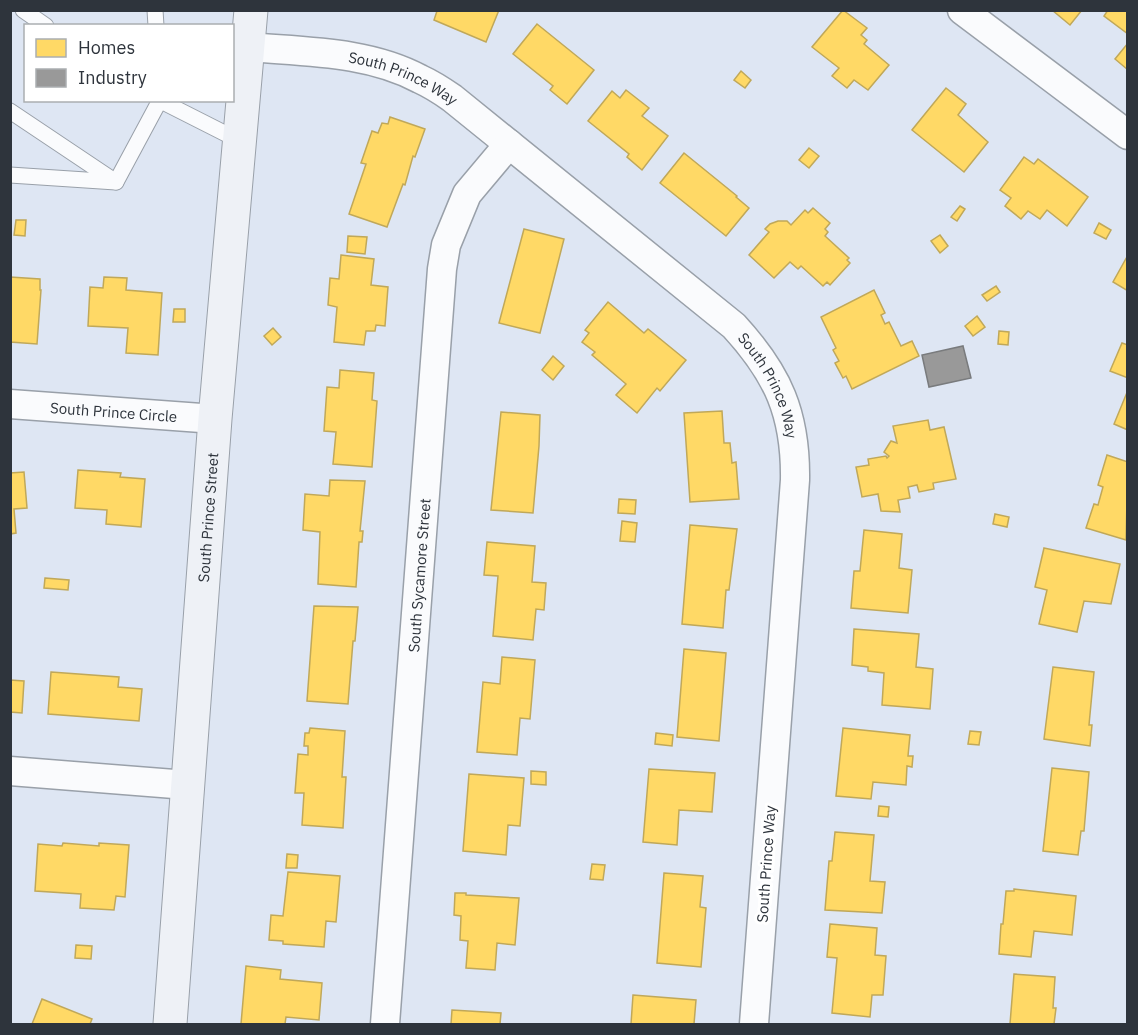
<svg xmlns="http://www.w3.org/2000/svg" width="1138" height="1035" font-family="'IBM Plex Sans',sans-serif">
<rect width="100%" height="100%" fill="#dee6f3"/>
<!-- homes -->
<g fill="#ffd966" stroke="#c0a859" stroke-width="1.5">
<path d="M436,10H499L486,42L434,20L437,11Z"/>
<path d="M843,10L867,28L861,35L867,40L864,44L889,65L868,90L854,80L847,88L832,76L839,68L812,47Z"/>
<path d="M1052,10H1082L1070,25Z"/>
<path d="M1108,10H1128V34L1104,16Z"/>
<path d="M537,24L594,70L567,104L550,90L553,86L513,54Z"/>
<path d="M1128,43V70L1115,59Z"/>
<path d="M741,71L751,80L745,88L734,80Z"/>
<path d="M946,88L966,104L958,115L988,142L964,172L912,130Z"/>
<path d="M626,90L649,108L642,116L668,136L642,170L627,157L629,154L588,121L612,91L620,98Z"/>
<path d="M390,117L425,129L415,157L413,156L405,185L403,184L387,227L349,214L366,164L361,163L372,131L378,133L382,123L388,124Z"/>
<path d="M809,148L819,156L809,168L799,160Z"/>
<path d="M684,153L737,196L736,197L749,208L726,236L660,183Z"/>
<path d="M1024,157L1034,164L1038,159L1088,197L1067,226L1047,210L1040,219L1028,211L1021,219L1005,206L1011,198L1000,190Z"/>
<path d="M960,206L965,209L957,221L951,217Z"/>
<path d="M813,208L830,223L825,229L828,232L825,236L849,258L847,260L850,263L830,285L827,282L823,286L801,266L798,269L790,262L774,278L749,255L769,232L765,229L770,224L778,221H787L791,225L805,210L808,213Z"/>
<path d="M16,220H26L25,236L14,235Z"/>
<path d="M1099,223L1111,230L1106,239L1094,233Z"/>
<path d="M524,229L564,239L540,333L499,323Z"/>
<path d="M940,235L948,246L940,253L931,241Z"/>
<path d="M348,236L367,237L365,254L347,252Z"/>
<path d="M341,255L374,259L371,285L388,287L385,326L376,325L375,331H366L364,345L334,342L337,307L328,305L330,278L339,279Z"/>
<path d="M1128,255V291L1113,282Z"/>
<path d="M10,277L40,279V290H41L37,344L10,342Z"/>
<path d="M104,277L127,278L126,290L162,293L158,355L126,353L128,328L88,326L90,287L103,288Z"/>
<path d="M996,286L1000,292L987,301L982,295Z"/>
<path d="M874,290L885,313L881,315L885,324L889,322L901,346L912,341L919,356L852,389L846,376L843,378L835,363L839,361L833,350L836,348L821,317Z"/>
<path d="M608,302L644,333L648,329L686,360L660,391L657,388L637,413L616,395L626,384L592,355L595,352L582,342L589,333L585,330Z"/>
<path d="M174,309H185V322H173Z"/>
<path d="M977,316L985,327L973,336L965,326Z"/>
<path d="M273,328L281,337L272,345L264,336Z"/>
<path d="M999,331L1009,332L1008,345L998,344Z"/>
<path d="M1122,343L1128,345V378L1110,371Z"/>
<path d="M553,356L564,366L553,380L542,370Z"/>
<path d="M340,370L374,373L372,400L377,401L372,467L333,464L336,432L324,431L327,387L339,388Z"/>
<path d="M1128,390V430L1114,424Z"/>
<path d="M722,411L724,443H730L732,463L736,462L739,499L690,502L684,413Z"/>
<path d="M501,412L540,415L539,446L533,513L491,510Z"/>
<path d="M928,420L930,430L944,427L956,479L933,483L934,489L919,492L917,485L908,487L910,498L898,500L900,512L881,511L878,494L862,497L856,467L869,465L868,459L886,456L887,458L889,456L884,452L889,444L891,441L897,443L893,426Z"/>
<path d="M1107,455L1128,462L1126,540L1086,528L1094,504L1098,505L1103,487L1098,485Z"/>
<path d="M78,470L121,473L120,477L145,479L141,527L106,524L107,510L75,508Z"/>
<path d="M24,472L27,508L14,509L16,533L10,534V473Z"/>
<path d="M330,480L365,481L360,531H363L362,542H359L356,587L318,584L320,532L303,530L305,494L329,496Z"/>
<path d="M619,499L636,500L635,514L618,513Z"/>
<path d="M995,514L1009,517L1007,527L993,524Z"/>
<path d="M622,521L637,523L635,542L620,541Z"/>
<path d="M690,525L737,529L729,590H726L723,628L682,624Z"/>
<path d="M864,530L902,534L899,568L912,570L908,613L851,608L854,571H860Z"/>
<path d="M487,542L535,546L532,582L546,583L544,610L536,609L533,640L493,636L498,576L484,575Z"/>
<path d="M1044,548L1120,564L1111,604L1084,601L1077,632L1039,624L1047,590L1035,587Z"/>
<path d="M45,578L69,580L68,590L44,588Z"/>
<path d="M314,606L358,607L355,641H353L348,704L307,701Z"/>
<path d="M854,629L919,634L916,667L933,669L930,709L882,705L884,673L868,671V667L852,665Z"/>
<path d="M684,649L726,653L719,741L677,737Z"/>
<path d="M502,657L535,660L530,719L520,718L517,755L477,752L483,682L500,684Z"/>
<path d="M1053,667L1094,672L1089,725H1092L1090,746L1044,739Z"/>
<path d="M51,672L119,677L118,687L142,689L139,721L48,714Z"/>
<path d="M10,680L24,681L22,713L10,712Z"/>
<path d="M310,728L345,731L342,777H346L343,828L302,825L304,793H295L298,754L308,755V746H304L305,733H309Z"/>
<path d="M843,728L910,735L908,756H913L912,767L907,766L906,785L873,782L871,799L836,796Z"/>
<path d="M970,731L981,732L979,745L968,744Z"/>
<path d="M656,733L673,735L672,746L655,744Z"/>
<path d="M1052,768L1089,772L1084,831H1081L1078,855L1043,851Z"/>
<path d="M649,769L715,773L712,812L679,810L677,845L643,842Z"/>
<path d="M531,771L546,772V785L531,784Z"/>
<path d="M469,774L524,778L520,826L508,825L506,855L463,851Z"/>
<path d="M879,806L889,807L888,817L878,816Z"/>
<path d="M835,832L874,835L870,881L885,882L882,913L825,910L829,861H832Z"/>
<path d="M63,843L99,846V843L129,845L125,897L116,896L114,910L80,908L81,894L35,891L38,844L62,846Z"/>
<path d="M287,854L298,855L297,868H286Z"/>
<path d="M592,864L605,865L603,880L590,879Z"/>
<path d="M288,872L340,876L336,922L326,921L324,947L283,944V941L269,940L271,915L283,916Z"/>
<path d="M664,873L703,876L700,907L706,908L701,967L657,963Z"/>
<path d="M1014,889L1076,896L1072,935L1034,931L1031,957L999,954L1001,924H1003L1006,891H1014Z"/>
<path d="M455,893H466V895L519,898L515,945L497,943L495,970L466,968L468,941L460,940L461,916L454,915Z"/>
<path d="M830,924L877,928L875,955L886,956L883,995H872L870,1017L832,1013L837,958L827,957Z"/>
<path d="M76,945L92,946L91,959L75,958Z"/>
<path d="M246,966L281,970L280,979L322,983L319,1020L286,1017L285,1024H241Z"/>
<path d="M1014,974L1055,977L1053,1008H1056L1054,1024H1010Z"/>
<path d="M633,995L696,1000L694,1024H631Z"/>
<path d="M42,999L92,1019L90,1024H32Z"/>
<path d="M452,1010L501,1013L500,1024H451Z"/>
</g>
<!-- industry -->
<path fill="#999" stroke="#797b7d" stroke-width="1.5" d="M963,346L971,378L929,387L922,355Z"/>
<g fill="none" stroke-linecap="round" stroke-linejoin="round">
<defs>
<g id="lane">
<path d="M23,10L46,26"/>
<path d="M155,10L156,26"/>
<path d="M159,100L240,141"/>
<path d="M10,111L116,182"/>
<path d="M10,175L116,182L160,100"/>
</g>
<g id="street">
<path d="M962,10L1128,135"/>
<path id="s1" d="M248,47C305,52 368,51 420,79C431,84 442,91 452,98L734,326C778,374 796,414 795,480L754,1024"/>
<path id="s2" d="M10,404L215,419"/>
<path d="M10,771L187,785"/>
<path id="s3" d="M385,1024L442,269L446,245L467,194L509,144"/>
</g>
<g id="secondary">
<path id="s4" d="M170,1024L215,419L251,10"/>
</g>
</defs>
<!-- lane casing -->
<use href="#lane" stroke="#99a0a9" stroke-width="17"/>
<!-- street casing -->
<use href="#street" stroke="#99a0a9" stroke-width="31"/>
<!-- secondary casing -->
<use href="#secondary" stroke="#99a0a9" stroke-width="35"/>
<!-- lane -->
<use href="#lane" stroke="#fafbfd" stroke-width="15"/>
<!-- street -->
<use href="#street" stroke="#fafbfd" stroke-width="28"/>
<!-- secondary -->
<use href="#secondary" stroke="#eef1f6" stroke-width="33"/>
</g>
<g text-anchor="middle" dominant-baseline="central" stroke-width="6" stroke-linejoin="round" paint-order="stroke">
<!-- street labels -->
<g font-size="15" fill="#2e343c" stroke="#fff">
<text stroke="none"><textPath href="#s1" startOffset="160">South Prince Way</textPath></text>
<text stroke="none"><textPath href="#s1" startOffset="646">South Prince Way</textPath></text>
<text stroke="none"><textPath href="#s2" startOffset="104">South Prince Circle</textPath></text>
<text stroke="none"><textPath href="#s4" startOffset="508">South Prince Street</textPath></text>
<text stroke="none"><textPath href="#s3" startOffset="450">South Sycamore Street</textPath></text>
<text transform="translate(766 864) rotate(-86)">South Prince Way</text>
</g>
</g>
<!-- border -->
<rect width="1138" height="1035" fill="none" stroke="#2e343c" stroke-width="24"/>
<!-- legend -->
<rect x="24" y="24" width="210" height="78" fill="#ffffff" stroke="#abaeb1" stroke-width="1.5"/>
<rect x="36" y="39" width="30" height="18" fill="#ffd966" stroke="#abaeb1" stroke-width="1.5"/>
<text x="78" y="54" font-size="18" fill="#2e343c">Homes</text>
<rect x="36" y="69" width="30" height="18" fill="#999999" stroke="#abaeb1" stroke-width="1.5"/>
<text x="78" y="84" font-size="18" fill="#2e343c">Industry</text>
</svg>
